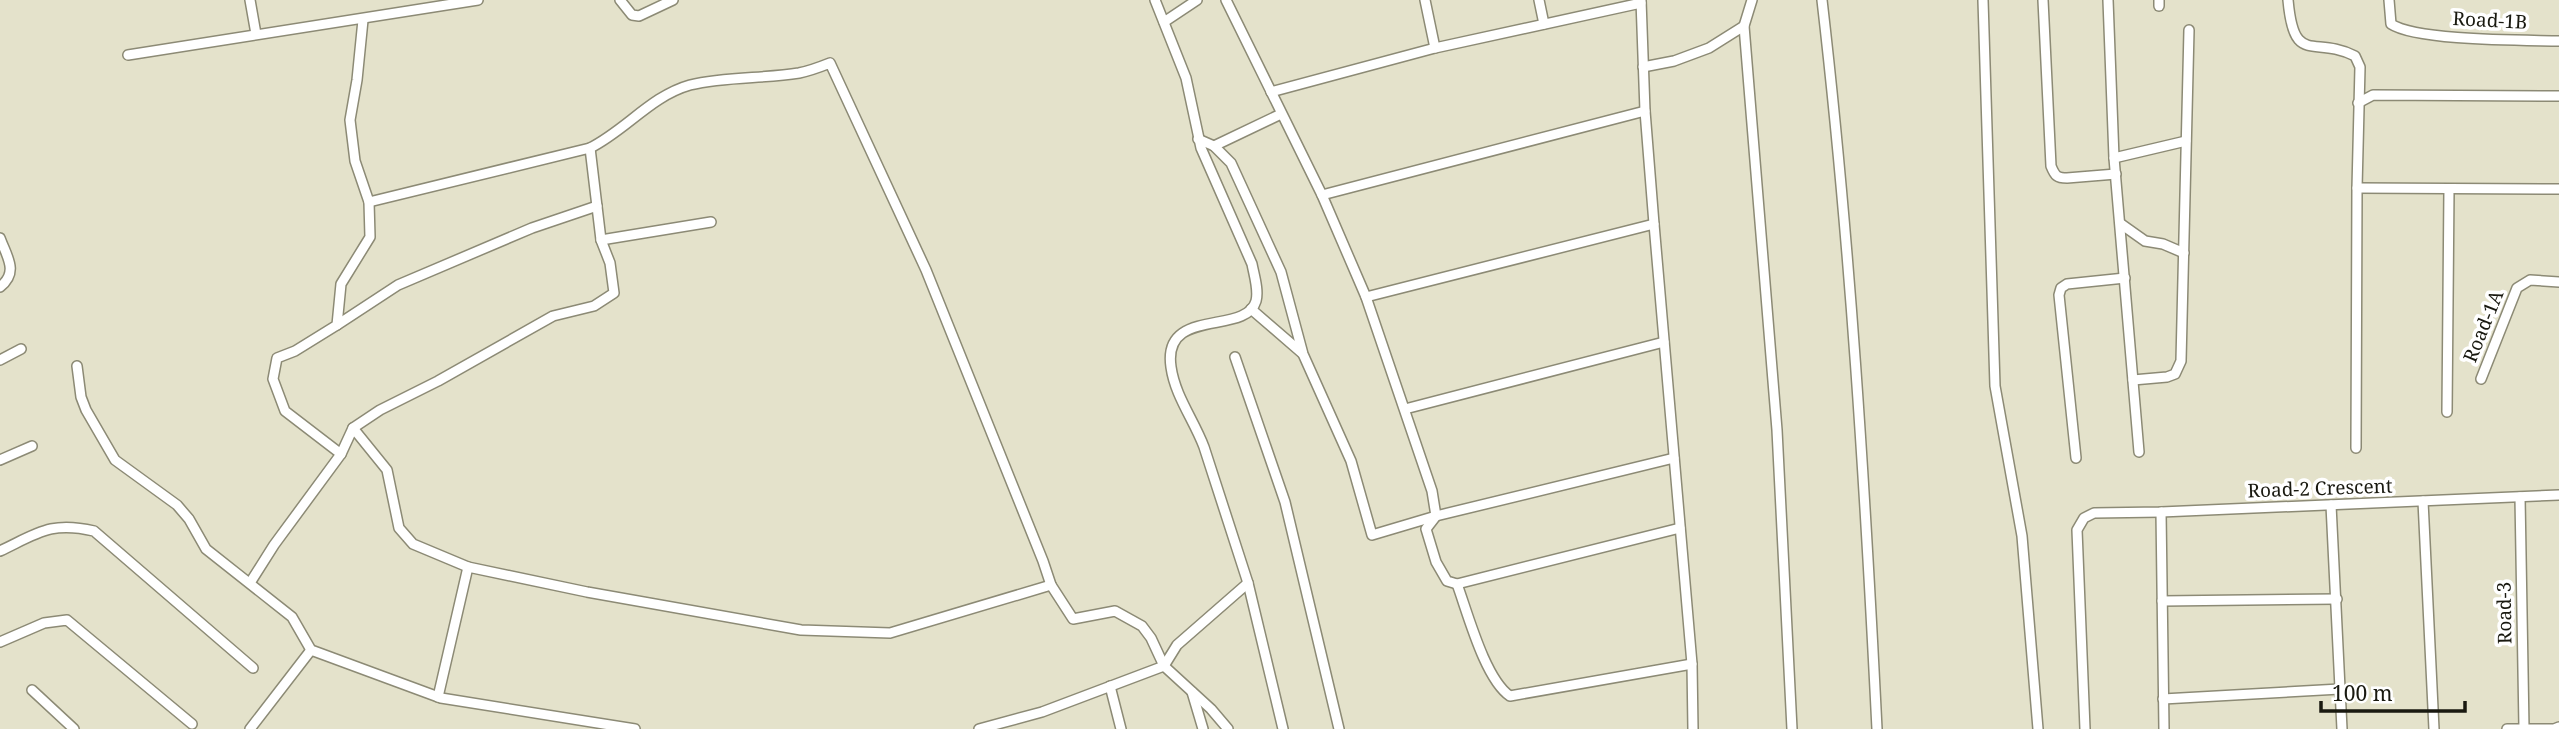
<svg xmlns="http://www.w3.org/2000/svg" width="2559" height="729" font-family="'Noto Serif',serif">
<rect width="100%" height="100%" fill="#e4e2cb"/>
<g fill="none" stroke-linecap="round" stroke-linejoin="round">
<defs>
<g id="minor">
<path d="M250,0L256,34"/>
<path d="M620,0L632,15L639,16L673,0"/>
<path d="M1155,0L1186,78L1201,148L1252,264C1254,275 1259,290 1256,301C1246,336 1162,306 1171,367C1175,396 1194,420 1204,447L1248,583L1283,729"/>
<path d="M1226,0L1322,195L1366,297L1432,491L1436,516L1426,529L1436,562L1447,581L1457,584L1680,528"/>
<path d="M1425,0L1435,48"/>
<path d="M1539,0L1544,24"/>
<path d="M1641,0L1645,111L1654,224L1692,664L1693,729"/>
<path d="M1752,0L1744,26L1777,430L1792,729"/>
<path d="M1822,0C1850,242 1865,486 1877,729"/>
<path d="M1983,0L1995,386L2022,536L2038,729"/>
<path d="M2043,0L2051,166C2055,176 2057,178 2067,178L2116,174"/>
<path d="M2108,0L2114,158L2139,452"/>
<path d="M2288,0C2294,67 2313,35 2355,56L2360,67L2357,188L2356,448"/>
<path d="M2389,0L2391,24C2417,41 2523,40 2559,41"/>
<path d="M2159,6V0"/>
<path d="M1164,22L1197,0"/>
<path d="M128,55L478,0"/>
<path d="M1643,67L1674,61L1709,48L1744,26"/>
<path d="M1271,92L1435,48L1641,3"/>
<path d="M2358,103L2373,95L2559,96"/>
<path d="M1198,139L1214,146L1231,163L1281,272L1303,354L1351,461L1372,535L1436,516L1674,458"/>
<path d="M1214,146L1281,114"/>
<path d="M590,148C626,130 651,96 690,85C726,76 763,79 799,73C809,71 820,67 830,63L926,270L1043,561L1051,585"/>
<path d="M2114,158L2186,141"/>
<path d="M2357,188L2559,189"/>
<path d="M1322,195L1645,111"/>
<path d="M2121,224L2145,241L2163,244L2184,253"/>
<path d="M0,238C7,257 19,272 0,287"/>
<path d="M601,240L711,222"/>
<path d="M1366,297L1654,224"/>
<path d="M1251,309L1302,353"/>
<path d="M337,325L398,285L532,228L597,206"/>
<path d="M1235,357L1285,502L1339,729"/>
<path d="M0,360L21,349"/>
<path d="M77,366L81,397L86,410L115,460L177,505L189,519L206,549L292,617L311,650L441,698L635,729"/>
<path d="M2481,379L2517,288L2530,280L2559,282"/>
<path d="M2133,380L2167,377L2175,374L2181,361L2189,30"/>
<path d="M1405,409L1664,342"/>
<path d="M2447,412L2449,189"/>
<path d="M353,428L387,470L399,528L413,544L468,567"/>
<path d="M341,454L353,428L380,410L438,381L553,316L594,306L614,293L610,263L601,240L590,148L369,202"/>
<path d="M2076,458L2059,295L2061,288L2067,284L2125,278"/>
<path d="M0,460L32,446"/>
<path d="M2520,497L2524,728"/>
<path d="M2423,501L2434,729"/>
<path d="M2331,505L2342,729"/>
<path d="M2161,512L2164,729"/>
<path d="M0,551C38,533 51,521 94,531L253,668"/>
<path d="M250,583L274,545L341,454L285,411L273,379L277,358L295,351L337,325L341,284L370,237L369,202L355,161L350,120L357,80L363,20"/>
<path d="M1457,584C1468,614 1485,679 1510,696L1692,664"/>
<path d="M2162,601L2337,599"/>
<path d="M0,642L44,623L67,620L192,724"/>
<path d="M1110,686L1121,729"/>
<path d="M32,690L74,729"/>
<path d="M1192,692L1203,729"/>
<path d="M438,697L468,567L587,592L801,630L890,633L1051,585L1073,619L1115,611L1142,626L1151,638L1164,666L1211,709L1228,729"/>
<path d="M2163,699L2340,689"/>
<path d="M250,729L311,650"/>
<path d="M979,729L1042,712L1164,666L1177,645L1248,583"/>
<path d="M2085,729L2077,530L2084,518L2094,513L2161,512L2559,495"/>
<path d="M2507,729H2554L2559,727"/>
</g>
</defs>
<!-- minor casing -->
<use href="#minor" stroke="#8c8a75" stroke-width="12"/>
<!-- minor -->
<use href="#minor" stroke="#fff" stroke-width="9"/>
</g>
<g text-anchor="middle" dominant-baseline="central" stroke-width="7" stroke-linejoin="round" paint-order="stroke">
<!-- street labels -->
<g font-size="19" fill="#191910" stroke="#fff">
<text transform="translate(2490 20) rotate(3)">Road-1B</text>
<text transform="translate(2483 326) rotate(-68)">Road-1A</text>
<text transform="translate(2320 488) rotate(-2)">Road-2 Crescent</text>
<text transform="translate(2504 613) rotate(-91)">Road-3</text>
</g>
</g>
<!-- scale -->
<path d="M2321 701v10h144v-10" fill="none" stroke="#191910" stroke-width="3.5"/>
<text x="2332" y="701" font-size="21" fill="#191910" stroke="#ffffff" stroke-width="5" paint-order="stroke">100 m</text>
</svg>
